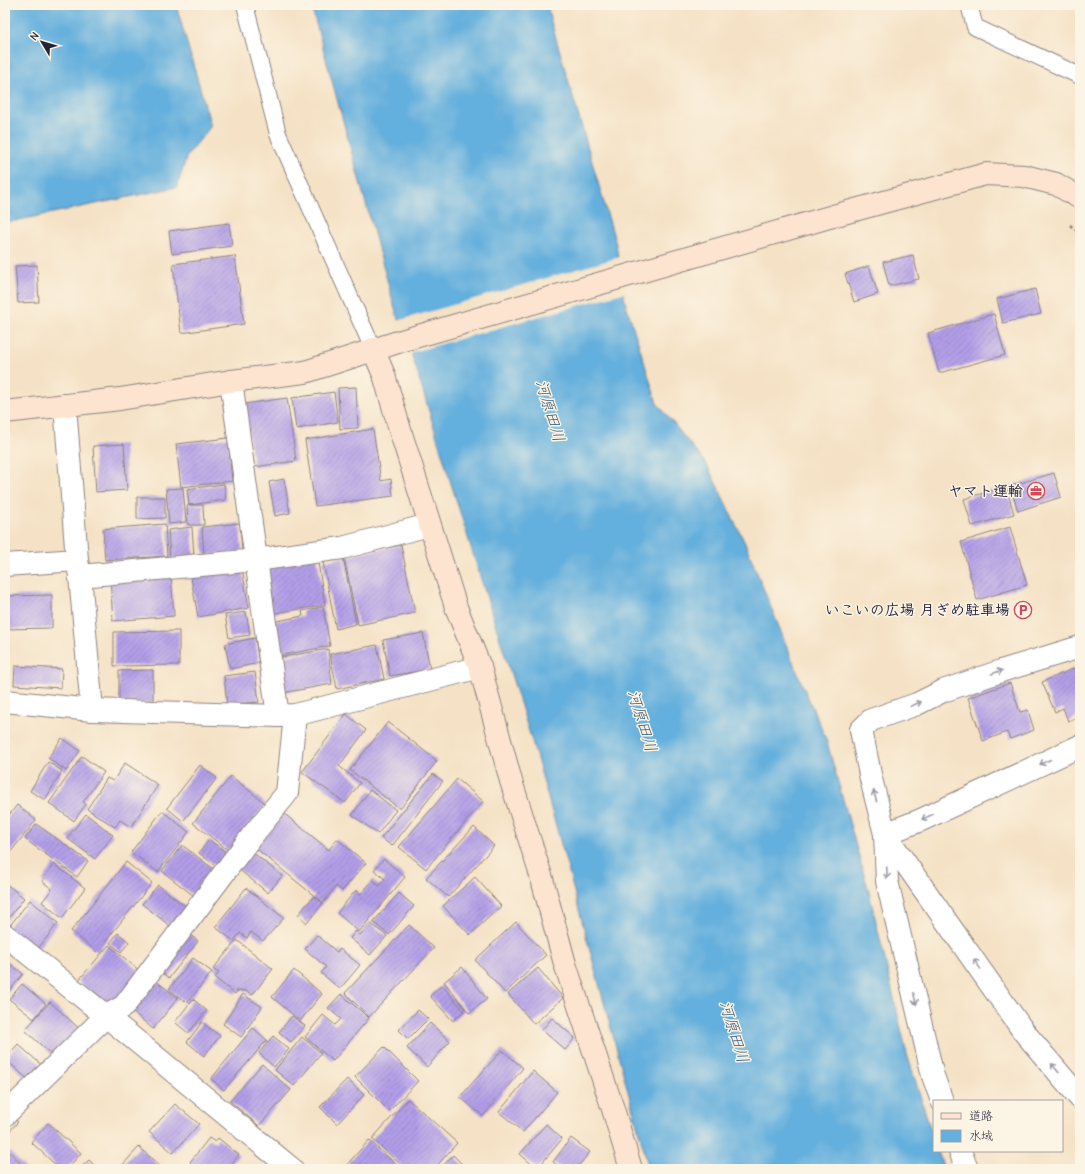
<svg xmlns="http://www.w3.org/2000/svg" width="1085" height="1174" font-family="'Comic Neue','Klee One',sans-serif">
<defs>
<pattern id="building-hatch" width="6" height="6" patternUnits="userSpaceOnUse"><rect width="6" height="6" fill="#b29ee8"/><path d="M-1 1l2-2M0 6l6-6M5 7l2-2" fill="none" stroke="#9080bd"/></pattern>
</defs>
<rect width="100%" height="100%" fill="#fcf5e5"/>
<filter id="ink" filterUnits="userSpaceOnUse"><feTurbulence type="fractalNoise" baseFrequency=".025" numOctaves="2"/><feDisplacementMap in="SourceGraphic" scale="8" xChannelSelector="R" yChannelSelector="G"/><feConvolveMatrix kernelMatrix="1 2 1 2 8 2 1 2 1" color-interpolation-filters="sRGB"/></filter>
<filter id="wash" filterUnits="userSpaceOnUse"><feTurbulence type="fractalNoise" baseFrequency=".012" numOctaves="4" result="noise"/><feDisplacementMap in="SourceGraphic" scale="16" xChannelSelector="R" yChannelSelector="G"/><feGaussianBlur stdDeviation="0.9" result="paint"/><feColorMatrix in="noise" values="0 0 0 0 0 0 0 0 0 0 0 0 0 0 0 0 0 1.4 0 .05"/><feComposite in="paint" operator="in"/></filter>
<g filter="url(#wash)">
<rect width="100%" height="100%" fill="#f5e2c6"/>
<!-- water -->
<g fill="#64afdd" stroke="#43688c">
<path d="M5,5H176L211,126L187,156L177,187L5,223Z"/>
<path d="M311,5H552L548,11L616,244L625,301L657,403L707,465L745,543L802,684L826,739L869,892L907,1054L934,1140V1151H938L944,1169H649L563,851L532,741L453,490L415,365L395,309Z"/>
</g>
<!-- pier -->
<path fill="#f5e2c6" d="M620,257L626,292L413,352L410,356L397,321Z"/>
<g id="blocks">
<!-- building -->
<g fill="url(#building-hatch)">
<path d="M229,223L232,246L172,254L169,231Z"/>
<path d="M913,255L919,279L889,286L883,262Z"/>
<path d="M235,256L244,324L181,333L173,264Z"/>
<path d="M37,265L39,302L18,303L15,266Z"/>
<path d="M869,266L878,294L854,302L845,274Z"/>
<path d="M1035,289L1041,314L1003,323L997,299Z"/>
<path d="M994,314L1005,355L939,373L928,333Z"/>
<path d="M356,387L358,428L340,429L338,388Z"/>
<path d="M334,392L338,422L296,429L292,398Z"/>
<path d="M287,398L296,461L254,467L244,404Z"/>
<path d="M373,429L381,481L391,479L393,496L315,506L305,440Z"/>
<path d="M228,438L232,481L181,487L176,444Z"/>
<path d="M124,444L127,490L96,492L93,446Z"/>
<path d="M1054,473L1061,497L1018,511L1010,486Z"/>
<path d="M284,479L290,513L275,516L269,482Z"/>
<path d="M224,484L226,500L189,505L187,489Z"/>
<path d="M1006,486L1014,514L972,526L964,499Z"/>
<path d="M183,488L186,522L169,524L166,489Z"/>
<path d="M137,497H165V518L137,519Z"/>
<path d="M190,505H203L204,525H188L187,506Z"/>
<path d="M240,523L242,552L204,555L202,527Z"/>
<path d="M165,524L167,556L105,560L103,529Z"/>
<path d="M192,527L194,556L170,558L168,530Z"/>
<path d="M1010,527L1027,585L977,600L961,542Z"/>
<path d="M401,545L415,613L358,625L344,557Z"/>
<path d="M317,557L325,605L269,614L262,567Z"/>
<path d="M343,557L356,624L336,629L323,562Z"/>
<path d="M241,563L249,608L198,617L190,572Z"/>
<path d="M171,573L174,616L113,621L110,577Z"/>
<path d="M52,595V628L5,629V596Z"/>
<path d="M323,607L330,646L278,656L272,622L303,616L302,611Z"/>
<path d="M246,612L250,635L229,638L225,615Z"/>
<path d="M179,631V665L114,666V632Z"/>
<path d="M423,633L430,669L390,676L383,640Z"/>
<path d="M255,638L259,663L230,669L225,644Z"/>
<path d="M5,644H9L6,681H5Z"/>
<path d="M377,645L384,679L337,689L330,654Z"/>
<path d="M328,649L332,684L282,693L277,658Z"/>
<path d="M15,666L62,669L61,688L14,685Z"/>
<path d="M1080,666V716L1068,721L1063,708L1055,712L1042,682Z"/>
<path d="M153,670V703H119V671Z"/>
<path d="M255,672L259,702L227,705L224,676Z"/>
<path d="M1010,683L1020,712L1028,710L1034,730L1010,739L1007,732L983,741L968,698Z"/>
<path d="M346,714L366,730L339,766L360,783L345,803L302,772Z"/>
<path d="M388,722L437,761L400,809L350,770Z"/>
<path d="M62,738L80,751L66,771L48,758Z"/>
<path d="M82,756L104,772L83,802L86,804L74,821L49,803Z"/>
<path d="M48,762L62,771L45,800L30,791Z"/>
<path d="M125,763L158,785L131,827L120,820L115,827L87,809L107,778L113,781Z"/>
<path d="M200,765L217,778L183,821L167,808Z"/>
<path d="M433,774L443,781L392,846L381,838Z"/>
<path d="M231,776L266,804L229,851L193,823Z"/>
<path d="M457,779L483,801L426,869L399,847Z"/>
<path d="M370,790L396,810L378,834L352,815Z"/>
<path d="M17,805L36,820L5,859V820Z"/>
<path d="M162,811L189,832L158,872L131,852Z"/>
<path d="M281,811L329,850L337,839L366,863L342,891L336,886L323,903L253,846Z"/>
<path d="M86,814L113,835L95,859L67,838Z"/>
<path d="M36,824L88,861L77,877L25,839Z"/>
<path d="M474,827L494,846L448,897L426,878Z"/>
<path d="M209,840L230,855L220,869L199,853Z"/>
<path d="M182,845L220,874L199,900L162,871Z"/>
<path d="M250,850L282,876L268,893L236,867Z"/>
<path d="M384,859L405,877L359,932L337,913L356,890L361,894L373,880L379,886L385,879L374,870Z"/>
<path d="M126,862L152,883L97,952L71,931Z"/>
<path d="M54,864L85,888L62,918L42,902L52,889L42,881Z"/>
<path d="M475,877L501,906L470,935L443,906Z"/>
<path d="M5,883L24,898L5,923Z"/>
<path d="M158,885L190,910L174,929L142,904Z"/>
<path d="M246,888L284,918L263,941L251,932L247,938L240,933L234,941L215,927Z"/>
<path d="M399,893L414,906L389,935L373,922Z"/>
<path d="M314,896L323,903L307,923L298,915Z"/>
<path d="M30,900L58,923L37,950L8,928Z"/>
<path d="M516,922L546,955L505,993L475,960Z"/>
<path d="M370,923L387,936L370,955L350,938L356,931L360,935Z"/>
<path d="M409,925L434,948L369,1017L345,993Z"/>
<path d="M185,931L198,941L169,978L157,969Z"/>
<path d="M118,933L129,942L121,952L110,943Z"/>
<path d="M317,935L337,952L340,949L360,965L340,989L321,973L326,967L305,949Z"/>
<path d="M237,940L273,969L252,995L246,991H237L235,994L215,978L219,973L213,969Z"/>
<path d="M109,945L142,973L111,1010L78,981Z"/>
<path d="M193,958L212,972L187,1003L169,989Z"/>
<path d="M5,959L23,974L5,996Z"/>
<path d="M462,967L487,999L469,1013L444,982Z"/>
<path d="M538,968L563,998L534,1024L508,994Z"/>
<path d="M294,970L322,994L300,1021L272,997Z"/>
<path d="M151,977L178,998L153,1029L127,1007Z"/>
<path d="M22,984L46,1004L34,1019L9,999Z"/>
<path d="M442,985L464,1011L453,1021L430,996Z"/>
<path d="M243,994L262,1007L241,1037L223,1024Z"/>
<path d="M341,994L369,1018L333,1061L305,1037L323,1015L335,1025L341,1019L328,1008Z"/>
<path d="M193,999L207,1011L188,1033L175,1022Z"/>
<path d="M50,1002L83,1032L57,1060L25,1030Z"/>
<path d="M418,1010L428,1019L408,1039L399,1030Z"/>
<path d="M292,1016L305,1026L291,1042L279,1032Z"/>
<path d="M552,1018L575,1038L565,1050L542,1030Z"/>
<path d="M202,1022L220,1036L204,1056L187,1042Z"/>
<path d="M430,1023L450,1041L427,1067L407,1048Z"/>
<path d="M253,1028L267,1040L224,1090L211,1079Z"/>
<path d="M273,1036L289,1049L274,1067L259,1053Z"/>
<path d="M302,1037L321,1053L294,1086L275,1070Z"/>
<path d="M18,1044L46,1069L33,1084L5,1059Z"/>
<path d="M384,1047L418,1081L389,1111L355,1077Z"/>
<path d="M502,1050L523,1068L483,1116L460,1097Z"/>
<path d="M262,1064L291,1090L259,1126L230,1101Z"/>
<path d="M533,1071L557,1092L523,1132L499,1112Z"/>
<path d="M347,1079L364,1095L337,1124L320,1107Z"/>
<path d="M408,1099L457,1143L434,1169H406L372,1139Z"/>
<path d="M175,1104L199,1124L173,1153L149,1132Z"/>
<path d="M10,1115L18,1122L5,1136V1120Z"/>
<path d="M48,1123L81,1153L67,1169H60L31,1142Z"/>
<path d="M546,1124L562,1139L537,1169L520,1154Z"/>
<path d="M209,1138L215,1142L218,1138L239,1155L227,1169H198L190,1162Z"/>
<path d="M571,1138L590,1152L576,1169H562L553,1162Z"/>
<path d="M369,1140L401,1169H343Z"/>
<path d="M139,1147L163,1169H119Z"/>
<path d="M10,1152L26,1169H5V1157Z"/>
<path d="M453,1155L467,1169H440Z"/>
<path d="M89,1160L98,1169H79Z"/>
</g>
</g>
</g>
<g filter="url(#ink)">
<use href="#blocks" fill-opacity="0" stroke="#8c8280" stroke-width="1"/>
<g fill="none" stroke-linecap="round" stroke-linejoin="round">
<defs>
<g id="lane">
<path d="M245,5L278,134L373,349"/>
<path d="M969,5L975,27L1080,76"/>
</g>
<g id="street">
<path d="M231,381L278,716"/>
<path d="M65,405L77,560L80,576L92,710"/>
<path d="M5,565L77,560"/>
<path d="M80,576L256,560L342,548L429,525"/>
<path d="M5,701L92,710L278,716L295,715L480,667"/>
<path d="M885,834L1024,1032L1080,1098"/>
<path d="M885,834L921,820L1080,746"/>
<path d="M5,935L106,1016L292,1169"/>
<path d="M942,1101L933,1076L887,881L885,834L871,779L861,730L871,720L917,704L943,691L1001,671L1080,647"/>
<path d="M5,1115L106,1016L124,1006L251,837L287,793L295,715"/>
<path d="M960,1151L967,1169"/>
</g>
<g id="secondary">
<path d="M373,349L384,375L400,430L456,607L480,667L511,781L542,879L565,964L613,1109L631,1169"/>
<path d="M5,412L120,399L231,381L305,372L401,341L833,216L986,174L1024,176L1056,184L1080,198"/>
</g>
</defs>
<!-- lane casing -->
<use href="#lane" stroke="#8c8280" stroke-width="18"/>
<!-- street casing -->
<use href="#street" stroke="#8c8280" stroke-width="24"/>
<!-- secondary casing -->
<use href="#secondary" stroke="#8c8280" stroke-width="24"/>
<!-- path -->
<path stroke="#8c8280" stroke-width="2.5" stroke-dasharray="3 3" stroke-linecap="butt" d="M1070,225L1080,234"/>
<!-- lane -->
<use href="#lane" stroke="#fff" stroke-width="16"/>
<!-- street -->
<use href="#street" stroke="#fff" stroke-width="22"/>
<!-- secondary -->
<use href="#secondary" stroke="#fde4d0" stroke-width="22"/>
</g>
<!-- one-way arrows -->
<defs><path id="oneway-shaft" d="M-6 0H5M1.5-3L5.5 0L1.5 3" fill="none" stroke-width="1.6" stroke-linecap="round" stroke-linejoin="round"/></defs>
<g stroke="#9c9ca7">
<use href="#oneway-shaft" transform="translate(997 672) rotate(-19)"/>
<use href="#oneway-shaft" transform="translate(916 704) rotate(-23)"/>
<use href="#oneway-shaft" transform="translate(1045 762) rotate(155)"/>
<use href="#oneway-shaft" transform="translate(875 796) rotate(-105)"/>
<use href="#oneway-shaft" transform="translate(927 817) rotate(155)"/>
<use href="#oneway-shaft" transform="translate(887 873) rotate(88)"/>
<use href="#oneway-shaft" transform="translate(977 964) rotate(-125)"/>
<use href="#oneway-shaft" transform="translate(915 999) rotate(77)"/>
<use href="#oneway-shaft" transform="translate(1055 1068) rotate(-130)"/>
</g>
</g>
<!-- icons -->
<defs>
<symbol id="office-ring" viewBox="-11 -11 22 22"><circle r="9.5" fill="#fcf5e5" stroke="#d1495b" stroke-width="1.5"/><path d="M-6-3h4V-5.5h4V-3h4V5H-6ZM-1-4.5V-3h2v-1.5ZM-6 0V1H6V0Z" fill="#d1495b"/></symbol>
<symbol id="parking-ring" viewBox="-11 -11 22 22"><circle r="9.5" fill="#fcf5e5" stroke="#d1495b" stroke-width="1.5"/><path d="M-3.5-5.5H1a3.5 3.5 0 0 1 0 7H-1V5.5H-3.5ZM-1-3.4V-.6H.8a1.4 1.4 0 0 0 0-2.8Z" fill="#d1495b"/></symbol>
</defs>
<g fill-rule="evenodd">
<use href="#office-ring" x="1026" y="481" width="20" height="20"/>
<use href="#parking-ring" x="1013" y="600" width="20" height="20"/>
</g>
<g text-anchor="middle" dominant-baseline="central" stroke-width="3" stroke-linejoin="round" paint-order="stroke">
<!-- poi labels -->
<g font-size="15" font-weight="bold" fill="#22223b" stroke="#fcf5e5" text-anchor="end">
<text x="1023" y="491">ヤマト運輸</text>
<text x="1010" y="610">いこいの広場 月ぎめ駐車場</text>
</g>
<!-- water labels -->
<g font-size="16" font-style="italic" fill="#3c5a7c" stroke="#fcf5e5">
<text transform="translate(550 411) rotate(73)">河原田川</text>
<text transform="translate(642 721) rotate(73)">河原田川</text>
<text transform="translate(734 1032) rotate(73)">河原田川</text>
</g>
</g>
<!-- margin -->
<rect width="1085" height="1174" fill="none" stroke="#fcf5e5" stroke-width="20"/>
<!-- legend -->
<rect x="933" y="1100" width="130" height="52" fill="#fcf5e5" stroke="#a5a1a1"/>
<rect x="941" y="1113" width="20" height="6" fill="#fde4d0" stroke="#a5a1a1"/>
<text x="969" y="1120" font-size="12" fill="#22223b">道路</text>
<rect x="941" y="1130" width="20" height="12" fill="#64afdd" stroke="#a5a1a1"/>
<text x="969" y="1140" font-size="12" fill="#22223b">水域</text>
<!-- north arrow -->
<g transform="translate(42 42) rotate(308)" stroke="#fcf5e5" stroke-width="3" paint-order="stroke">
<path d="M0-3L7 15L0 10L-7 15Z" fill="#22223b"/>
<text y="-6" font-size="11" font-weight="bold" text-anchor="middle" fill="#22223b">N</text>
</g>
</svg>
